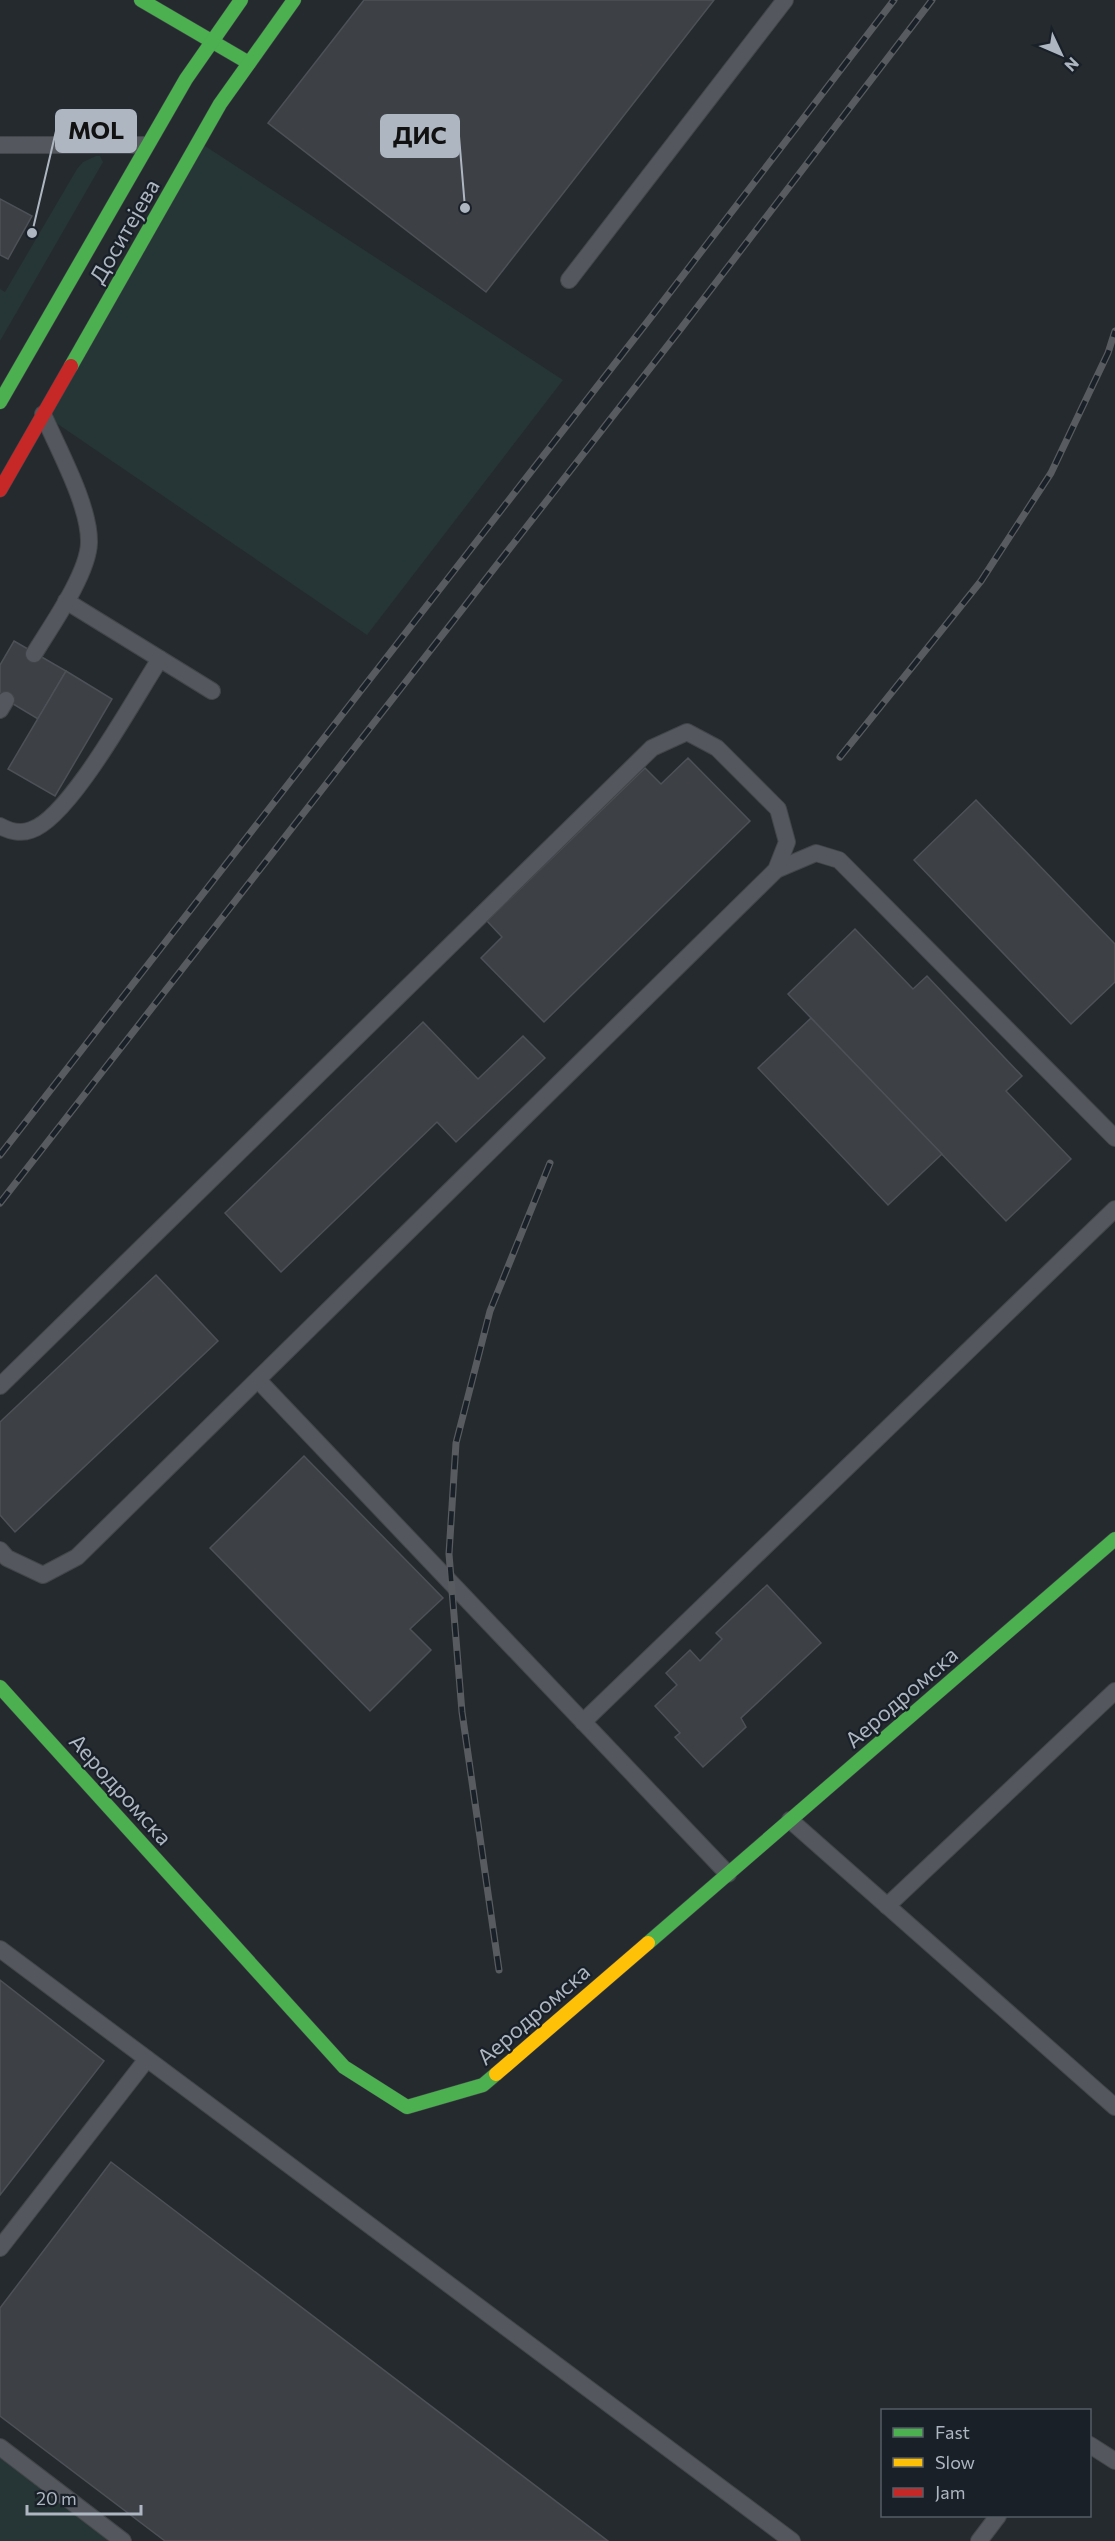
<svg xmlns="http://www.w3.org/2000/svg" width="1115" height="2541" font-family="Commissioner,sans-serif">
<rect width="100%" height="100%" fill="#252a2f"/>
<!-- green -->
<g fill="#263535">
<path d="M199,142L563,380L367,635L43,414Z"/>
<path d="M96,156H100L103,162L0,341V289L5,292L77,169L83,162Z"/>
<path d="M0,2447L123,2541H0Z"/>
</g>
<!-- building -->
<g fill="#3d4146" stroke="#4d5157" stroke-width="1.5">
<path d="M364,0H714L486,292L268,123Z"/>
<path d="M0,199L32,216L8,259L0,255Z"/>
<path d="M14,641L66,671L38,719L0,696V665Z"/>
<path d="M66,671L112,699L55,796L8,769Z"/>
<path d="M688,758L750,821L544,1022L481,958L502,937L487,921L645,768L661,784Z"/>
<path d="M976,800L1115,944V982L1071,1024L914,860Z"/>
<path d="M855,929L913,989L927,976L1022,1076L1006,1091L1071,1159L1006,1221L788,994Z"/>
<path d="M811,1018L942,1154L888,1205L758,1068Z"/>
<path d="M423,1022L478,1079L523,1036L545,1058L456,1142L437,1122L281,1272L225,1213Z"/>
<path d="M156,1275L218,1341L15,1532L0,1515V1422Z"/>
<path d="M304,1456L443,1598L410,1629L431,1650L370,1711L210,1548Z"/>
<path d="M767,1585L821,1643L741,1718L746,1727L703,1767L675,1737L680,1733L655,1706L677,1685L666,1673L690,1650L700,1661L722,1639L716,1633Z"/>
<path d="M0,1980L104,2061L0,2195Z"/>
<path d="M111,2162L608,2541H165L0,2416V2308Z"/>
</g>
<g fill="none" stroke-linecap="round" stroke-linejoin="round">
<defs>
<g id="lane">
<path d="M0,145H146"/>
<path d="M569,280L785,0"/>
<path d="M66,601L212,691"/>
<path d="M34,654C51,626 88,574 89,543C90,506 58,449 43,414"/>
<path d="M0,710L6,700"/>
<path d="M0,826C9,831 21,834 31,830C70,818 135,697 160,659"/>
<path d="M776,870L816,853L839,860L1115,1138"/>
<path d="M258,1380L728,1874"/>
<path d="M0,1386L652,748L687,732L717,748L778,809L787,842L776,870L77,1557L43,1575L7,1558L0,1550"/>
<path d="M583,1722L1115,1209"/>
<path d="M790,1820L1115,2107"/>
<path d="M887,1906L1115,1691"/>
<path d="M0,1949L792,2541"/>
<path d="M0,2248L147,2059"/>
<path d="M1090,2445L1115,2461"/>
<path d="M0,2447L123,2541"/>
<path d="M979,2541L998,2516"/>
</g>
<g id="fast">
<path d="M141,0L249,63"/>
<path d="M71,366L220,104L294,0"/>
<path d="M0,402L186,79L241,0"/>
<path d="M0,1687L344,2067L407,2107L483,2085L496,2074"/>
<path d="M648,1943L1115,1539"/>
</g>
<path id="slow" d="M496,2074L648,1943"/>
<path id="jam" d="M0,490L71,366"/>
</defs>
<!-- lane casing -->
<use href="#lane" stroke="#42464a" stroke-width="18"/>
<!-- fast casing -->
<use href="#fast" stroke="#42464a" stroke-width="15"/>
<!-- slow casing -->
<use href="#slow" stroke="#42464a" stroke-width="15"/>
<!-- jam casing -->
<use href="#jam" stroke="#42464a" stroke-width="15"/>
<!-- lane -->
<use href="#lane" stroke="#54585e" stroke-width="16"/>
<!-- fast -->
<use href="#fast" stroke="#4caf50" stroke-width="14"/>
<!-- slow -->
<use href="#slow" stroke="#ffc107" stroke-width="14"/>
<!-- jam -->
<use href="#jam" stroke="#c62828" stroke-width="14"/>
<defs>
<g id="rail">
<path d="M840,757L981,581L1051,473L1108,353L1115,331"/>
<path d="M0,1155L648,321L894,0"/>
<path d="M0,1203L679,331L932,0"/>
<path d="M499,1970L462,1712L449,1554L456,1443L490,1311L550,1163"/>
</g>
</defs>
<!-- rail casing -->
<use href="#rail" stroke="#585c60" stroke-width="7"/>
<!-- rail -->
<use href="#rail" stroke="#1a2028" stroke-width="4.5" stroke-dasharray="14" stroke-linecap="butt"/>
</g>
<g text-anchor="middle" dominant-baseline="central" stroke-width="4.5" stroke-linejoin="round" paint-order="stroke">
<!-- street labels -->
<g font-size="22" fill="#aeb6c1" stroke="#1a2028">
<text transform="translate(124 231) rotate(-60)">Доситејева</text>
<text transform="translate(901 1697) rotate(-41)">Аеродромска</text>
<text transform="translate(121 1789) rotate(48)">Аеродромска</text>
<text transform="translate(533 2014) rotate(-41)">Аеродромска</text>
</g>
</g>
<!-- callouts -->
<path fill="none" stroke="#aeb6c1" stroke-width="2" d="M32 233L56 131M465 208L459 136"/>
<g fill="#aeb6c1" stroke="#1a2028" stroke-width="2">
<circle cx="32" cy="233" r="6"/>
<circle cx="465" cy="208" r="6"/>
</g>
<g fill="#aeb6c1" stroke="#aeb6c1" stroke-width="2">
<rect x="56" y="110" width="80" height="42" rx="6"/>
<rect x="381" y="115" width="78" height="42" rx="6"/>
</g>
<g font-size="24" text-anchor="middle" font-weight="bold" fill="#111">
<text x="96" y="139">MOL</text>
<text x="420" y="144">ДИС</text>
</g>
<!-- legend -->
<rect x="881" y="2409" width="210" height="108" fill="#1a2028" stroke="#555c65" stroke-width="1.5"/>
<rect x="893" y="2428" width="30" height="9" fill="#4caf50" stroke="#555c65" stroke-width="1.5"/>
<text x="935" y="2439" font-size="18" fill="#aeb6c1">Fast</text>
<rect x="893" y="2458" width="30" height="9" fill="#ffc107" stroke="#555c65" stroke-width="1.5"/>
<text x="935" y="2469" font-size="18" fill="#aeb6c1">Slow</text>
<rect x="893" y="2488" width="30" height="9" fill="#c62828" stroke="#555c65" stroke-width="1.5"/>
<text x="935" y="2499" font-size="18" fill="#aeb6c1">Jam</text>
<!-- north arrow -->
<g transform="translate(1061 54) rotate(134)" stroke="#1a2028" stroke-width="4.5" paint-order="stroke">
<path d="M0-4.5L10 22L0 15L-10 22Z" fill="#aeb6c1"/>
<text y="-9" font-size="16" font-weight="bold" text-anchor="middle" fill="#aeb6c1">N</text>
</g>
<!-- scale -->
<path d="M27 2505v9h114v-9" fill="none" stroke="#aeb6c1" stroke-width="3"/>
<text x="36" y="2505" font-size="18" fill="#aeb6c1" stroke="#1a2028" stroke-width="4.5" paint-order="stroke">20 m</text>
</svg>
